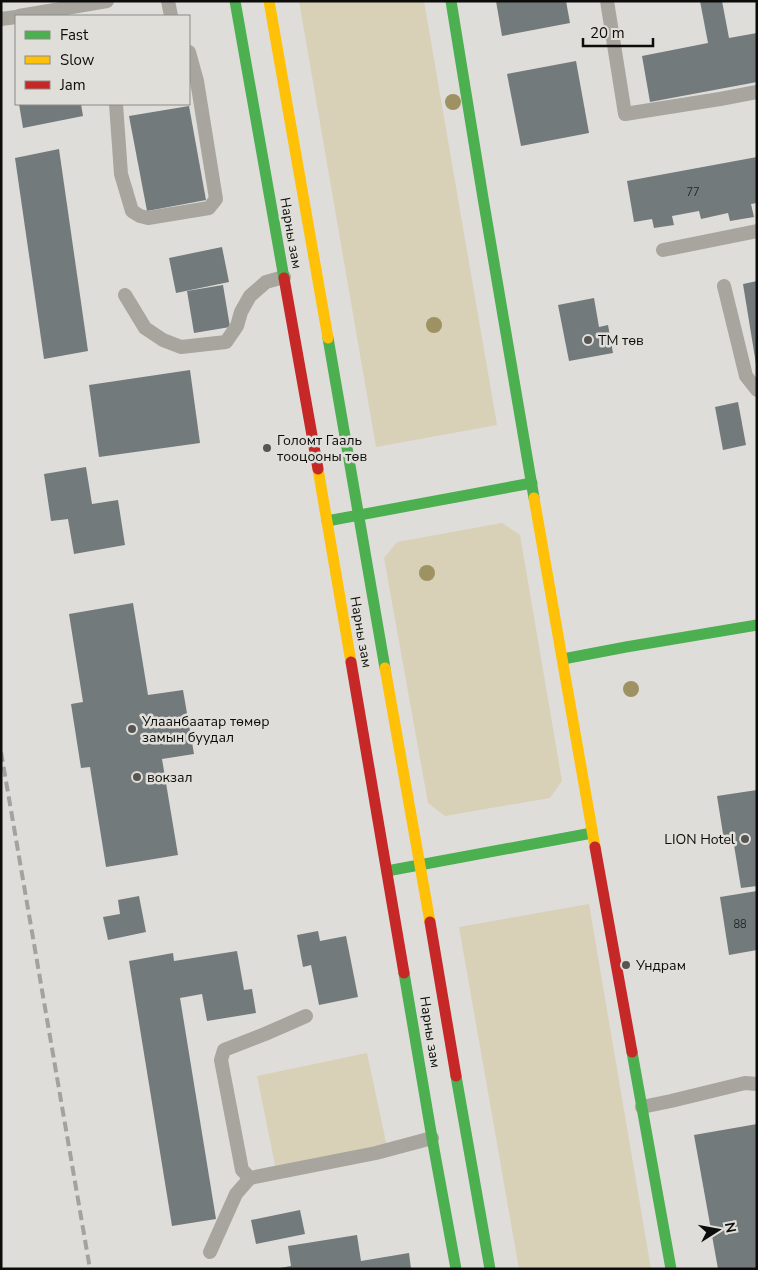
<svg xmlns="http://www.w3.org/2000/svg" width="758" height="1270" font-family="'Nunito Sans',sans-serif">
<rect width="100%" height="100%" fill="#dfddda"/>
<!-- green -->
<g fill="#d8d0b7">
<path d="M299,1H424L497,425L376,447Z"/>
<path d="M502,523L520,535L562,781L550,798L445,816L428,803L384,558L397,542Z"/>
<path d="M589,904L651,1269H519L459,927Z"/>
<path d="M367,1053L387,1147L276,1170L257,1076Z"/>
</g>
<!-- building -->
<g fill="#727a7b">
<path d="M496,1H566L570,23L502,36Z"/>
<path d="M700,1H722L729,38L757,33V82L650,102L642,56L708,43Z"/>
<path d="M576,61L589,133L521,146L507,74Z"/>
<path d="M19,104H81L83,116L23,128Z"/>
<path d="M189,106L206,200L147,211L129,116Z"/>
<path d="M59,149L88,351L44,359L15,158Z"/>
<path d="M757,157V203L751,204L754,217L730,221L728,213L701,219L699,211L672,216L674,225L654,228L652,219L634,222L627,181Z"/>
<path d="M222,247L229,282L176,293L169,258Z"/>
<path d="M757,281V364H756L743,284Z"/>
<path d="M223,285L230,327L194,333L187,291Z"/>
<path d="M594,298L599,327L608,325L613,353L569,361L558,305Z"/>
<path d="M190,370L200,443L99,457L89,385Z"/>
<path d="M738,402L746,445L723,450L715,407Z"/>
<path d="M86,467L92,504L118,500L125,545L74,554L68,519L51,521L44,474Z"/>
<path d="M133,603L148,695L183,690L194,754L162,759L178,855L106,867L90,767L81,768L71,704L83,702L69,614Z"/>
<path d="M757,790V886L741,888L733,839L724,840L717,796Z"/>
<path d="M757,891V950L729,955L720,897Z"/>
<path d="M139,896L146,932L108,940L103,917L120,914L118,900Z"/>
<path d="M318,931L320,941L346,936L358,997L319,1005L311,965L303,967L297,935Z"/>
<path d="M237,951L244,990L252,989L256,1013L207,1021L202,994L180,998L216,1219L172,1226L129,961L173,953L174,961Z"/>
<path d="M757,1124V1269H718L694,1135Z"/>
<path d="M300,1210L305,1234L256,1244L251,1220Z"/>
<path d="M357,1235L361,1261L409,1253L411,1269H280V1268L291,1266L288,1246Z"/>
</g>
<g fill="none" stroke-linecap="round" stroke-linejoin="round">
<!-- lane -->
<g stroke="#a7a59e" stroke-width="14">
<path d="M168,1L171,16"/>
<path d="M607,1L625,114L720,99L757,92"/>
<path d="M19,16L107,1"/>
<path d="M1,19L16,17"/>
<path d="M116,104L121,174L132,211L140,216L148,218L209,208L216,199L197,81L189,52"/>
<path d="M663,250L757,231"/>
<path d="M724,286L746,376L757,390"/>
<path d="M125,295L145,328L163,340L181,347L226,342L237,326L241,312L250,296L266,282L284,277"/>
<path d="M306,1016L265,1034L224,1050L221,1060L242,1170L250,1178L376,1153L432,1138"/>
<path d="M642,1107L671,1101L745,1083L757,1084"/>
<path d="M210,1252L236,1194L250,1178"/>
</g>
<!-- fast -->
<g stroke="#4caf50" stroke-width="11">
<path d="M235,1L284,278"/>
<path d="M451,1L483,198L534,498"/>
<path d="M328,338L385,668"/>
<path d="M327,521L532,483"/>
<path d="M563,659L626,647L757,625"/>
<path d="M387,871L592,833"/>
<path d="M404,973L432,1138L456,1269"/>
<path d="M632,1052L671,1269"/>
<path d="M456,1076L490,1269"/>
</g>
<!-- slow -->
<g stroke="#ffc107" stroke-width="11">
<path d="M269,1L328,338"/>
<path d="M318,469L351,662"/>
<path d="M534,498L595,847"/>
<path d="M385,668L430,922"/>
</g>
<!-- jam -->
<g stroke="#c62828" stroke-width="11">
<path d="M284,278L318,469"/>
<path d="M351,662L404,973"/>
<path d="M595,847L632,1052"/>
<path d="M430,922L456,1076"/>
</g>
<!-- rail -->
<path stroke="#a4a29e" stroke-width="4" stroke-dasharray="10 5" stroke-linecap="butt" d="M1,752L90,1269"/>
</g>
<!-- trees -->
<g fill="#9e9262">
<circle cx="453" cy="102" r="8"/>
<circle cx="434" cy="325" r="8"/>
<circle cx="427" cy="573" r="8"/>
<circle cx="631" cy="689" r="8"/>
</g>
<!-- markers -->
<g fill="#565553" stroke="#e0ded9" stroke-width="2">
<circle cx="588" cy="340" r="5"/>
<circle cx="267" cy="448" r="5"/>
<circle cx="132" cy="729" r="5"/>
<circle cx="137" cy="777" r="5"/>
<circle cx="745" cy="839" r="5"/>
<circle cx="626" cy="965" r="5"/>
</g>
<g text-anchor="middle" dominant-baseline="central" stroke-width="5" stroke-linejoin="round" paint-order="stroke">
<!-- number labels -->
<g font-size="11" fill="#262826">
<text x="693" y="192">77</text>
<text x="740" y="924">88</text>
</g>
<!-- street labels -->
<g font-size="14" fill="#0c0c0a" stroke="#e0ded9">
<text transform="translate(291 233) rotate(80)">Нарны зам</text>
<text transform="translate(361 632) rotate(80)">Нарны зам</text>
<text transform="translate(430 1032) rotate(81)">Нарны зам</text>
</g>
<!-- poi labels -->
<g font-size="14" fill="#0c0c0a" stroke="#e0ded9" text-anchor="start">
<text x="598" y="340">TM төв</text>
<text x="277" y="440">Голомт Гааль<tspan x="277" dy="16">тооцооны төв</tspan></text>
<text x="142" y="721">Улаанбаатар төмөр<tspan x="142" dy="16">замын буудал</tspan></text>
<text x="147" y="777">вокзал</text>
<text x="735" y="839" text-anchor="end">LION Hotel</text>
<text x="636" y="965">Ундрам</text>
</g>
</g>
<!-- border -->
<rect width="758" height="1270" fill="none" stroke="#0c0c0a" stroke-width="5"/>
<!-- legend -->
<rect x="15" y="15" width="175" height="90" fill="#e0ded9" stroke="#8b8a86"/>
<rect x="25" y="31" width="25" height="8" fill="#4caf50" stroke="#8b8a86"/>
<text x="60" y="40" font-size="15" fill="#0c0c0a">Fast</text>
<rect x="25" y="56" width="25" height="8" fill="#ffc107" stroke="#8b8a86"/>
<text x="60" y="65" font-size="15" fill="#0c0c0a">Slow</text>
<rect x="25" y="81" width="25" height="8" fill="#c62828" stroke="#8b8a86"/>
<text x="60" y="90" font-size="15" fill="#0c0c0a">Jam</text>
<!-- north arrow -->
<g transform="translate(718 1230) rotate(79)" stroke="#e0ded9" stroke-width="4" paint-order="stroke">
<path d="M0-4L9 19L0 12L-9 19Z" fill="#0c0c0a"/>
<text y="-8" font-size="14" font-weight="bold" text-anchor="middle" fill="#0c0c0a">N</text>
</g>
<!-- scale -->
<path d="M583 38v8h70v-8" fill="none" stroke="#0c0c0a" stroke-width="2.5"/>
<text x="590" y="38" font-size="15" fill="#0c0c0a" stroke="#e0ded9" stroke-width="4" paint-order="stroke">20 m</text>
</svg>
